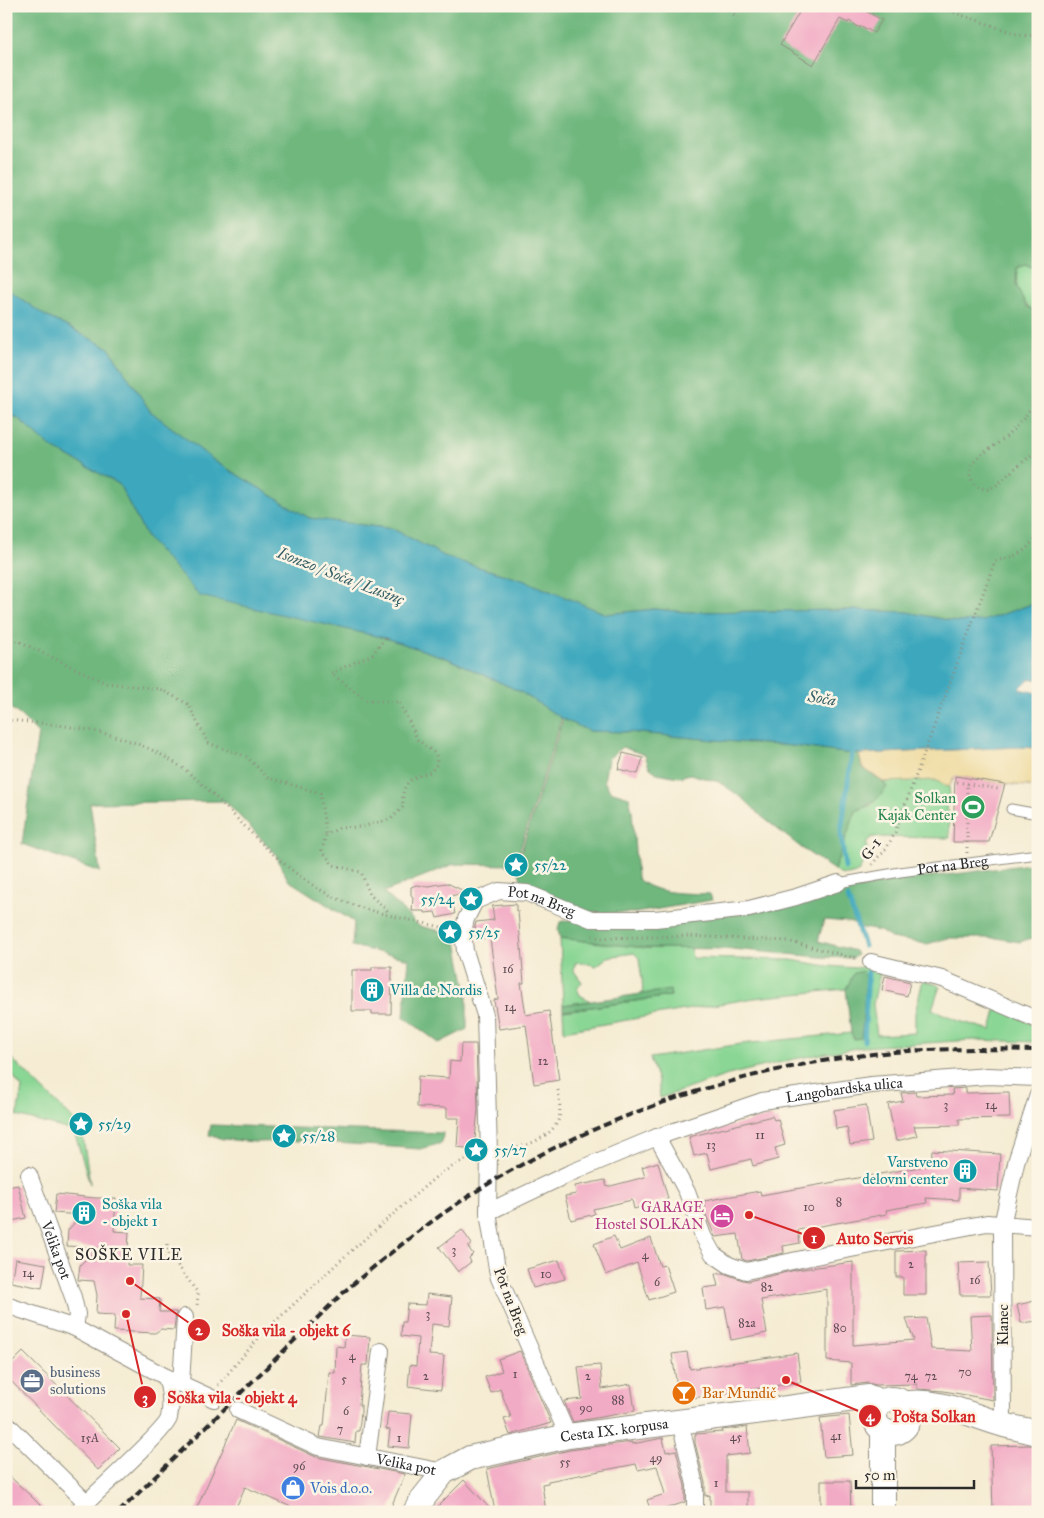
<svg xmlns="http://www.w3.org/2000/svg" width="1044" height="1518" font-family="'IM FELL Great Primer',serif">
<rect width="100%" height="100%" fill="#fcf5e5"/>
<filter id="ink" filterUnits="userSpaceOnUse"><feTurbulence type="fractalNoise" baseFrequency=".02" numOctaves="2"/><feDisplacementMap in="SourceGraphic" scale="10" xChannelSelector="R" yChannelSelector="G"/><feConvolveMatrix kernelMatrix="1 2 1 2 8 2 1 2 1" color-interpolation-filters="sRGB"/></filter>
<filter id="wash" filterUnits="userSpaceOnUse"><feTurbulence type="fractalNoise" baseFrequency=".0096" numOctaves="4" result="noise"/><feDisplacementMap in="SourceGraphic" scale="20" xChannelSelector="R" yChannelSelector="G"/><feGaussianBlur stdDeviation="1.12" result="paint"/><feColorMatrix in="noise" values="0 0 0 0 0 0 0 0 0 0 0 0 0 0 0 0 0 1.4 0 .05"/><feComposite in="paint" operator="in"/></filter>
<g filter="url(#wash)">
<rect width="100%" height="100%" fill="#f5ecd3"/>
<!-- green -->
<g fill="#8ad694" stroke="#5a8060">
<path d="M1025,264L1038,270V313C1019,302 1015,290 1017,269Z"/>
<path d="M910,780H935L949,787L950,796L945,801L948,810L950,838L872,837L867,841L866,858L859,871C850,876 842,877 834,870L856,811L871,805L887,787L883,782Z"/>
<path d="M560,938L645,948H691L692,958L791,960L828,966L856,968L865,966L881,969L873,1004L877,1035L915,1033V1013L923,980L940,986L932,1009L959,1021L991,1030L997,1007L1038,1027V1042L973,1040L862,1047L794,1059L728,1075L660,1098L658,1081L650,1058L741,1044L851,1033L854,1039L862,1030L863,1005L854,974L846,989L754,998L564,1031L563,1011L671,996L670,991L642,995C644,982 640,971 639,958L634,953L608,957L596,966L582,962L575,963L574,971L582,982L577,989L580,995L590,1001L563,1005Z"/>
<path d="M6,1053L78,1124H81L90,1184L74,1131L17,1116L22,1088L6,1067Z"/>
</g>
<!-- forest -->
<g fill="#6fb77e" stroke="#4d7154">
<path d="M6,6H1038V270L1025,264L1017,268L1016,285L1026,306L1038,313V602L983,621L957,622L907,612L851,610L686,612L655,609L606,614L525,581L448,558L393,529L309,518L216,462L150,411L109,348L44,315L6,288Z"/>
<path d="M6,413L18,418L51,447L119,484L147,538L323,623L385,638L447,658L521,692L562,717L515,865L454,864L384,892L419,926L445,932L457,942L467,993V1029L439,1043L404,1017L409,959L352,946L354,922L288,880L275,853L225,801L90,803L100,872L22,844L38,733L20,715L6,705Z"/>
<path d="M563,719L589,731L628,732L737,742L794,746L844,753L859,754L862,768L883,782L887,787C879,799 870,805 856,811L834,870L803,849L761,816L744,799L719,782L690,774L679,777L657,773L649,767L645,755L622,747L608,759L604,781L610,791L629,797L632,811L637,878C653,895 687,893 710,894L712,900L635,913L579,912L534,888L522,883L517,865Z"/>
<path d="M1038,863V940L1031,938L1020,942L997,938H948L927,944L891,938L880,931L863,928L849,922L824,920L818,941L855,951L857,955L853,958L820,957L732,949L645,948L560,938L558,929L560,922L568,920L610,927L636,926L789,907L846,891L904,879L956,874Z"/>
<path d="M863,971L866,980L861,1038L854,1039L851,1033L846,989L854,973Z"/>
<path d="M670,990L671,996L563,1011V1005Z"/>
<path d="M211,1125L443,1133L442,1143L420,1149L308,1141L254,1142L223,1139L209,1135Z"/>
</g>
<!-- sand -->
<path fill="#eeda9e" stroke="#8c8264" d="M1019,747L1038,748V787L1005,784L955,776L949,787L935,780L883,782L862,767L859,754Z"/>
<!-- water -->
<path fill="#3da8bd" stroke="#346a74" d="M6,288L44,315L109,348L150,411L216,462L309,518L393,529L448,558L525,581L606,614L655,609L686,612L851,610L907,612L957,622L983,621L1038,602V679L1028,680L1019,689L1038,693V748L1019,747L859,754L844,753L794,746L737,742L628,732L589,731L563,719L521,692L447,658L385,638L200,596L147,538L119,484L51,447L18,418L6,413Z"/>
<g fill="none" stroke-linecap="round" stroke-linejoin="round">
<!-- stream -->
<g stroke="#3da8bd" stroke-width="5">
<path d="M845,868L841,832L853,747"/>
<path d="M848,898L864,946"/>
<path d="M864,1041L868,972"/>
</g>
</g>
<g id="blocks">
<!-- building -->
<g fill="#f2abc5">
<path d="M803,6H857L882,20L874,33L861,26L860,28L849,21L848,23L840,19L813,65L780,45Z"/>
<path d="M623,753L643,758L638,774L618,769Z"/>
<path d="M955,776L1005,784L989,842H953Z"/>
<path d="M447,883L466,892L451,896L455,914L437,918L435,912L425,913V911H412L413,897L411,895V887L416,885L428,886Z"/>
<path d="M516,904V911H518L524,983H521L526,1015L549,1011L559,1080L534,1084L526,1025L499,1029L494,1000L498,999L490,938L477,940L475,926L476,922L494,920L492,906Z"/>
<path d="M372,967H392L391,1014H372V1011H352V970H372Z"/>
<path d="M885,976L910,982L907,996L882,990Z"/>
<path d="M461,1044H476L478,1110L474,1149L457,1147L459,1118H447V1108L417,1107L418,1076L449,1078L450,1061L460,1062Z"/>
<path d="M966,1088V1093L1009,1092L1010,1118L959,1119V1125L914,1126L917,1136L896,1141L888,1104L903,1101L901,1093L915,1092L916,1096L953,1095L952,1089Z"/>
<path d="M866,1105L872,1142L850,1145L847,1127L836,1129L834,1110Z"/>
<path d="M772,1116L774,1120L778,1119L785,1145L775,1148L778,1159L753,1166L751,1159L711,1169L707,1153L694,1156L689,1137Z"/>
<path d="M932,1150L1000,1154L998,1191L959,1188V1200L926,1198L927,1203L886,1210L887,1214L798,1230L800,1243L783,1246L784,1253L747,1261L742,1259L738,1234L715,1237L706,1215L704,1201L760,1191L761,1195L931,1165Z"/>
<path d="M658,1162L668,1199L634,1209L632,1200L593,1209L595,1214L571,1220L565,1196L576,1194L575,1186L605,1180L607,1187L645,1177L642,1167Z"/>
<path d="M18,1185L26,1218L6,1222V1187Z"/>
<path d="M56,1194L95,1198H116L114,1231L129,1232L127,1265H142L140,1298L160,1299L159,1312H176L174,1330L161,1329L155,1333L114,1331L115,1315L96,1314L97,1295L94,1281L78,1280L80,1265L97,1248L67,1246L68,1230L82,1215L54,1213Z"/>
<path d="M462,1230L472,1244L468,1247L473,1254L469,1258L471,1262L458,1272L439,1247Z"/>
<path d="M614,1236L620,1250L651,1238L660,1266L665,1265L674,1292L649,1300L637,1263L606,1275L594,1244Z"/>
<path d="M926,1250V1295H903V1277H896V1251Z"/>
<path d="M15,1259L46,1264L42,1288L11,1282Z"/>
<path d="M559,1260L565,1279L533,1288L527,1269Z"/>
<path d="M853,1262V1345L914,1340L906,1319L926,1318L931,1349L972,1351L970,1316L992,1315L993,1400L944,1391L917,1389V1384L876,1385L868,1383L851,1385V1363L827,1361V1289L761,1300L767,1333L731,1340L725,1307L706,1310L703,1288L718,1286L715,1274L723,1273L743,1280L748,1281L796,1270Z"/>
<path d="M989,1262L991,1295H960L958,1263Z"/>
<path d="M427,1294L452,1297L449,1326L432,1324L429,1355L444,1356L441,1390L408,1386L410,1365L416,1366L418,1338L401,1336L402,1322H405L407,1304L426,1305Z"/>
<path d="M1035,1301L1038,1321L1021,1323L1017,1305Z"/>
<path d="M345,1335L370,1337L368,1365H362L359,1405H361V1412L359,1431H356L355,1443L320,1437L322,1426H324L329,1372L335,1373L336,1346L344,1347Z"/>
<path d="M520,1351L551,1423L510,1435L504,1419L511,1417L500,1389L491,1393L485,1377L502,1371L498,1359Z"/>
<path d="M23,1352L120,1448L98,1470L6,1376V1369Z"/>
<path d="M687,1352L690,1369L797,1353L801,1382L679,1400L672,1354Z"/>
<path d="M600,1365L602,1389L631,1384L635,1411L573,1422L564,1401L582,1399L578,1367Z"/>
<path d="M388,1412L412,1414L409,1448L388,1446L390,1430L386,1429Z"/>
<path d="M849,1415L853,1455L824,1457L820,1418Z"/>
<path d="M236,1420L316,1457L405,1474L389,1512H303L245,1487L234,1512H195Z"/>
<path d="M747,1427L750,1453L726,1456V1492H748V1512H710V1495L705,1496V1483L695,1443V1434L723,1432L722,1430Z"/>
<path d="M663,1438L666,1452L676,1450L685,1486V1502L656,1512H651L647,1500L665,1494L657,1466L638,1470L636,1464L548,1481V1483L542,1484L546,1512H495L487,1469L570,1450L632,1442V1444Z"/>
<path d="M1030,1445L1036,1446L1038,1512H993L991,1446Z"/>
<path d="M6,1473L31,1496L47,1512H6Z"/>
<path d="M464,1480L493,1512H432Z"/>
<path d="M821,1481H850L851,1512H821Z"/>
</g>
</g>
</g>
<g filter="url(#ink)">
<use href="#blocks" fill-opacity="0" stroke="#908c7f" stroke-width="1"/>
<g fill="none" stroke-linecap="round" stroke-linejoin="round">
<defs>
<g id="lane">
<path d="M1011,809L1038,814"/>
<path id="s1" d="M838,883L900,872L1038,854"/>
</g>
<g id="street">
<path d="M871,962L942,979L1038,1020"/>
<path d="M657,1137L687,1192L703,1236L713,1254L729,1265L746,1271L825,1254L987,1223L1038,1227"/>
<path id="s2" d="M29,1175L73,1297L77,1314L75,1328"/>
<path id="s3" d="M488,1212L568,1174L657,1137L762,1101L871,1085L988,1076L1038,1078"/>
<path d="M6,1305L75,1328L166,1377L214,1399"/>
<path d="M181,1384L185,1317"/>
<path id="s4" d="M238,1410L318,1447L444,1472"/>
<path d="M680,1422L695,1485V1512"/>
<path d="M6,1423L86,1502"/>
<path d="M1003,1425L1002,1225L1017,1159L1038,1095"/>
<path id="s5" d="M568,1436L499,1278L497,1269L488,1212L489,1153L485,1015L465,951L463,932L466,919L475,901L499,891L527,893L591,919H655L749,909L796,897L838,883"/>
<path d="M367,1457L381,1351"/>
<path d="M77,1512C91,1497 165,1432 169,1418C172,1404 170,1390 166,1377"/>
</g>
<g id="secondary">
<circle cx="892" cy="1416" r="17"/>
<path d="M903,1404C936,1397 972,1416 1004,1425C1015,1428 1026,1430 1038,1433"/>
<path d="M883,1430V1512"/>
<path id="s6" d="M415,1512L424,1497L444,1472L470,1458L568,1436L795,1407L869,1397L883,1402"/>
</g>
</defs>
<!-- lane casing -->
<use href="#lane" stroke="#908c7f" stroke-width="11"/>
<!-- street casing -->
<use href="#street" stroke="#908c7f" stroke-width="18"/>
<!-- secondary casing -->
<use href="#secondary" stroke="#908c7f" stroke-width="26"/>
<!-- path -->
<g stroke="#908c7f" stroke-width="3" stroke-dasharray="1 4" stroke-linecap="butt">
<path d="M721,6L738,17"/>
<path d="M935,6L1020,35L1038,36"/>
<path d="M1038,398L1023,419L1005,438L981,455L972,464L970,476L973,483L979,488L988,489L996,486L1013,470L1038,450"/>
<path d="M6,638L16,640L106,683L160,689L188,704L208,743L247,757L268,778L320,793L326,835"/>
<path d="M385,638L372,655L331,673L366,700L399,702L418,740L436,754L437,764L431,772C409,778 401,783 403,807L391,819L361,827L339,828L326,835L322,850L333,865L361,872L370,895L386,909L388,913"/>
<path d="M6,720C79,726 148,733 203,785C241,820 274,862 319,889C357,912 406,918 449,929"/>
<path d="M957,782L998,789"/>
<path d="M967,853V783"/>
<path d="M872,865L877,858L884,852L894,835L995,561L1012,557L1025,550L1038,536"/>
<path d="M592,936L600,938L686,936L787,941L859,959"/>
<path d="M503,1151C522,1148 553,1138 559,1118C561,1110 559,1098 558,1090"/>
<path d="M167,1239V1251L198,1293L197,1307"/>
<path d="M218,1385L263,1333L343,1258L438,1175L462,1161L475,1157"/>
</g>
<!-- lane -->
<use href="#lane" stroke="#fff" stroke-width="9"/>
<!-- street -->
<use href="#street" stroke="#fff" stroke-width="16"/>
<!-- secondary -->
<use href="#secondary" stroke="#fff" stroke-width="24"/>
<!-- rail -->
<path stroke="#2b2b2b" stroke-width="4" stroke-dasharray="8 4" stroke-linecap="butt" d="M119,1512L346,1290C391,1252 437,1215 488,1184C605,1113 758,1063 894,1052C942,1048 990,1049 1038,1050"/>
</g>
</g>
<!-- icons -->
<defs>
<symbol id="stadium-disc" viewBox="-11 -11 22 22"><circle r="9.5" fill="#2e9e5b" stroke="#fcf5e5"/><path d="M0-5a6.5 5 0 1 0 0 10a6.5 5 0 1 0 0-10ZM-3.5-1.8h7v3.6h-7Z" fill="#fff"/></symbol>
<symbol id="sight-disc" viewBox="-11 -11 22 22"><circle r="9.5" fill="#0f9aa8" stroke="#fcf5e5"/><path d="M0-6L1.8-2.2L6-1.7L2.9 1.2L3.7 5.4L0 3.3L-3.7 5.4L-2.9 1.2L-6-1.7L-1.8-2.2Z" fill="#fff"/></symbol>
<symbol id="building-disc" viewBox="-11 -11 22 22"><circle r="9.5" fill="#0f9aa8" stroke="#fcf5e5"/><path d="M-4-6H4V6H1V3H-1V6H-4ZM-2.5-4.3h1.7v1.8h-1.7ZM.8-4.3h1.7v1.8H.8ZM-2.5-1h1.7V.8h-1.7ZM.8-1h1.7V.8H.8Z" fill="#fff"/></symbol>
<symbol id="hotel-disc" viewBox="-11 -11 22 22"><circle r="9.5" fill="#d1479c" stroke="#fcf5e5"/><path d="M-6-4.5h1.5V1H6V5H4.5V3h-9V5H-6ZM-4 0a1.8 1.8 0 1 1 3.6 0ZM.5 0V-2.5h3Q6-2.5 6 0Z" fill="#fff"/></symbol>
<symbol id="office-disc" viewBox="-11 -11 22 22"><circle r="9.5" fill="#5c6f8a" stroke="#fcf5e5"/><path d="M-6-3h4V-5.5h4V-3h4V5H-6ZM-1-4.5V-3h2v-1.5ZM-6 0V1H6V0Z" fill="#fff"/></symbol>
<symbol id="bar-disc" viewBox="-11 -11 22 22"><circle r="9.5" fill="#e8710a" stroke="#fcf5e5"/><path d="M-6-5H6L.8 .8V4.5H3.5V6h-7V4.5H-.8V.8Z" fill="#fff"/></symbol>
<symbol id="shop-disc" viewBox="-11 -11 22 22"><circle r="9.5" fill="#3f7fe0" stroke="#fcf5e5"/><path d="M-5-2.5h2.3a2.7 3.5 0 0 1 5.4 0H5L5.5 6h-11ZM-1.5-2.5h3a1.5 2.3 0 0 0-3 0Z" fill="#fff"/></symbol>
</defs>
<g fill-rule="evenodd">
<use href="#stadium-disc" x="959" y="793" width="28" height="28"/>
<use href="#sight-disc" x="502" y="851" width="28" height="28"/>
<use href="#sight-disc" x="457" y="885" width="28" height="28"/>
<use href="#sight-disc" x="436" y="918" width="28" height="28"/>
<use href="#building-disc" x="358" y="976" width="28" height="28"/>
<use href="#sight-disc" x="67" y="1110" width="28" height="28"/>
<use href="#sight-disc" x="270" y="1122" width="28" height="28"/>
<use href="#sight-disc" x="462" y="1136" width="28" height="28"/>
<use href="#building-disc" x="951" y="1157" width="28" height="28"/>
<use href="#building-disc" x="70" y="1199" width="28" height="28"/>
<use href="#hotel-disc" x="708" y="1202" width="28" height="28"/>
<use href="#office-disc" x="18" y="1367" width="28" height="28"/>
<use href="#bar-disc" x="670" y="1379" width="28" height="28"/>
<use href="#shop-disc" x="279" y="1474" width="28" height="28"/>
</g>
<g text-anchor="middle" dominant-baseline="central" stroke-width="5" stroke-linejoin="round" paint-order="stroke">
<!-- number labels -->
<g font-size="12" fill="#5d4b52">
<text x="508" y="969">16</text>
<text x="510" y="1007">14</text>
<text x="543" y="1061">12</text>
<text x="946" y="1105">3</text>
<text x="991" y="1105">14</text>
<text x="760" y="1135">11</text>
<text x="711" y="1145">13</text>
<text x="839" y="1202">8</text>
<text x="809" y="1207">10</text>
<text x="454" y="1250">3</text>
<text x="645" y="1255">4</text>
<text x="911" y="1264">2</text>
<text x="28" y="1273">14</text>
<text x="546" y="1274">10</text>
<text x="975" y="1280">16</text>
<text x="657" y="1282">6</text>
<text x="767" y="1287">82</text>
<text x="428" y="1314">3</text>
<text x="747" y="1323">82a</text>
<text x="840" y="1328">80</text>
<text x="352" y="1356">4</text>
<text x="965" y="1372">70</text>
<text x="515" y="1374">1</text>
<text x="426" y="1376">2</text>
<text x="588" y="1376">2</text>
<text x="911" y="1376">74</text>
<text x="931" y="1376">72</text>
<text x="344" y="1379">5</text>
<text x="618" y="1400">88</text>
<text x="586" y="1408">90</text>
<text x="346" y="1411">6</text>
<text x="340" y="1429">7</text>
<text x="836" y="1436">41</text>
<text x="736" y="1437">45</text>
<text x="90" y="1438">15A</text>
<text x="399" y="1438">1</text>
<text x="656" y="1458">49</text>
<text x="565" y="1462">55</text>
<text x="299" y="1466">96</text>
<text x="716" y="1483">1</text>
</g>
<!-- leisure labels -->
<g font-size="15" fill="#27864d" stroke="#fcf5e5" text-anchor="end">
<text x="956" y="798">Solkan<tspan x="956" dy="17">Kajak Center</tspan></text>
</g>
<!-- street labels -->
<g font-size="15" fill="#2b2b2b" stroke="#fcf5e5">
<text transform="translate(871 849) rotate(-55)">G-1</text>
<text stroke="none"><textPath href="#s1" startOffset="116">Pot na Breg</textPath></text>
<text stroke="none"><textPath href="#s5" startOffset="626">Pot na Breg</textPath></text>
<text stroke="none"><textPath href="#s3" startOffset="379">Langobardska ulica</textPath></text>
<text stroke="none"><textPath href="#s2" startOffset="80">Velika pot</textPath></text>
<text transform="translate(511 1301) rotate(69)">Pot na Breg</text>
<text transform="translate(1003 1325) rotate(-90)">Klanec</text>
<text stroke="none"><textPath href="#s6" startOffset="226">Cesta IX. korpusa</textPath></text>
<text stroke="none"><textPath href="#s4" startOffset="178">Velika pot</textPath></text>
</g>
<!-- culture labels -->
<g font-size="15" fill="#0d838f" stroke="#fcf5e5" text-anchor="start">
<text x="534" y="865">55/22</text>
<text x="454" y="899" text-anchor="end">55/24</text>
<text x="468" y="932">55/25</text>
<text x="390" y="990">Villa de Nordis</text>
<text x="98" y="1124">55/29</text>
<text x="302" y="1136">55/28</text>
<text x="494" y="1150">55/27</text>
<text x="948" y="1162" text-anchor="end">Varstveno<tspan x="948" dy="17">delovni center</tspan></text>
<text x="102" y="1204">Soška vila<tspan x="102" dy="17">- objekt 1</tspan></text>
</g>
<!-- hotel labels -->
<g font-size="15" fill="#b23c85" stroke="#fcf5e5" text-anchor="end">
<text x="704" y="1207">GARAGE<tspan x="704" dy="17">Hostel SOLKAN</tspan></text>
</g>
<!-- service labels -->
<g font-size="15" fill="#4e5e75" stroke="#fcf5e5" text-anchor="start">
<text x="50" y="1372">business<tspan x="50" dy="17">solutions</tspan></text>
</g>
<!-- food labels -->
<g font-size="15" fill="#c56008" stroke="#fcf5e5" text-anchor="start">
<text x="702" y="1393">Bar Mundič</text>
</g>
<!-- shop labels -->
<g font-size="15" fill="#366cbe" stroke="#fcf5e5" text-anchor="start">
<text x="310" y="1488">Vois d.o.o.</text>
</g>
<!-- water labels -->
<g font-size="16" font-style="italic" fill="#325d65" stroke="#fcf5e5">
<text transform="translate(341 576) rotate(21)">Isonzo / Soča / Lusinç</text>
<text transform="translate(822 698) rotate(9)">Soča</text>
</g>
<!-- neighbourhood labels -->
<g font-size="16" letter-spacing="1" fill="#2b2b2b" stroke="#fcf5e5">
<text x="129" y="1254">SOŠKE VILE</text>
</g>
</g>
<!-- callouts -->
<path fill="none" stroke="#d62828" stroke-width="2" d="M749 1215L814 1238M130 1281L199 1330M126 1314L145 1397M786 1380L870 1416"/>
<g fill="#d62828" stroke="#fcf5e5" stroke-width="2">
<circle cx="749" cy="1215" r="5"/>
<circle cx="130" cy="1281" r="5"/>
<circle cx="126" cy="1314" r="5"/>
<circle cx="786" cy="1380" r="5"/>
<circle cx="814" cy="1238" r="12"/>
<circle cx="199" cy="1330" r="12"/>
<circle cx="145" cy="1397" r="12"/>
<circle cx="870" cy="1416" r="12"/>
</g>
<g font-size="15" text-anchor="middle" font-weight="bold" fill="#fff">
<text x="814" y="1243">1</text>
<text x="199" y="1335">2</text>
<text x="145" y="1403">3</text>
<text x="870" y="1421">4</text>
</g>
<g font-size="16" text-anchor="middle" font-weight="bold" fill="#d62828" stroke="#fcf5e5" stroke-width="5" stroke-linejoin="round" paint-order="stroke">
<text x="875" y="1244">Auto Servis</text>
<text x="286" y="1336">Soška vila - objekt 6</text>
<text x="232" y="1403">Soška vila - objekt 4</text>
<text x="934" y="1422">Pošta Solkan</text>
</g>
<!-- margin -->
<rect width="1044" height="1518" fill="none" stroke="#fcf5e5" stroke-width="25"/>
<!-- scale -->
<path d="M856 1480v8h118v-8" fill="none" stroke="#2b2b2b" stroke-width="2.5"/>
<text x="864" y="1480" font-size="15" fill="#2b2b2b" stroke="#fcf5e5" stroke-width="4" paint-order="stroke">50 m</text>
</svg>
